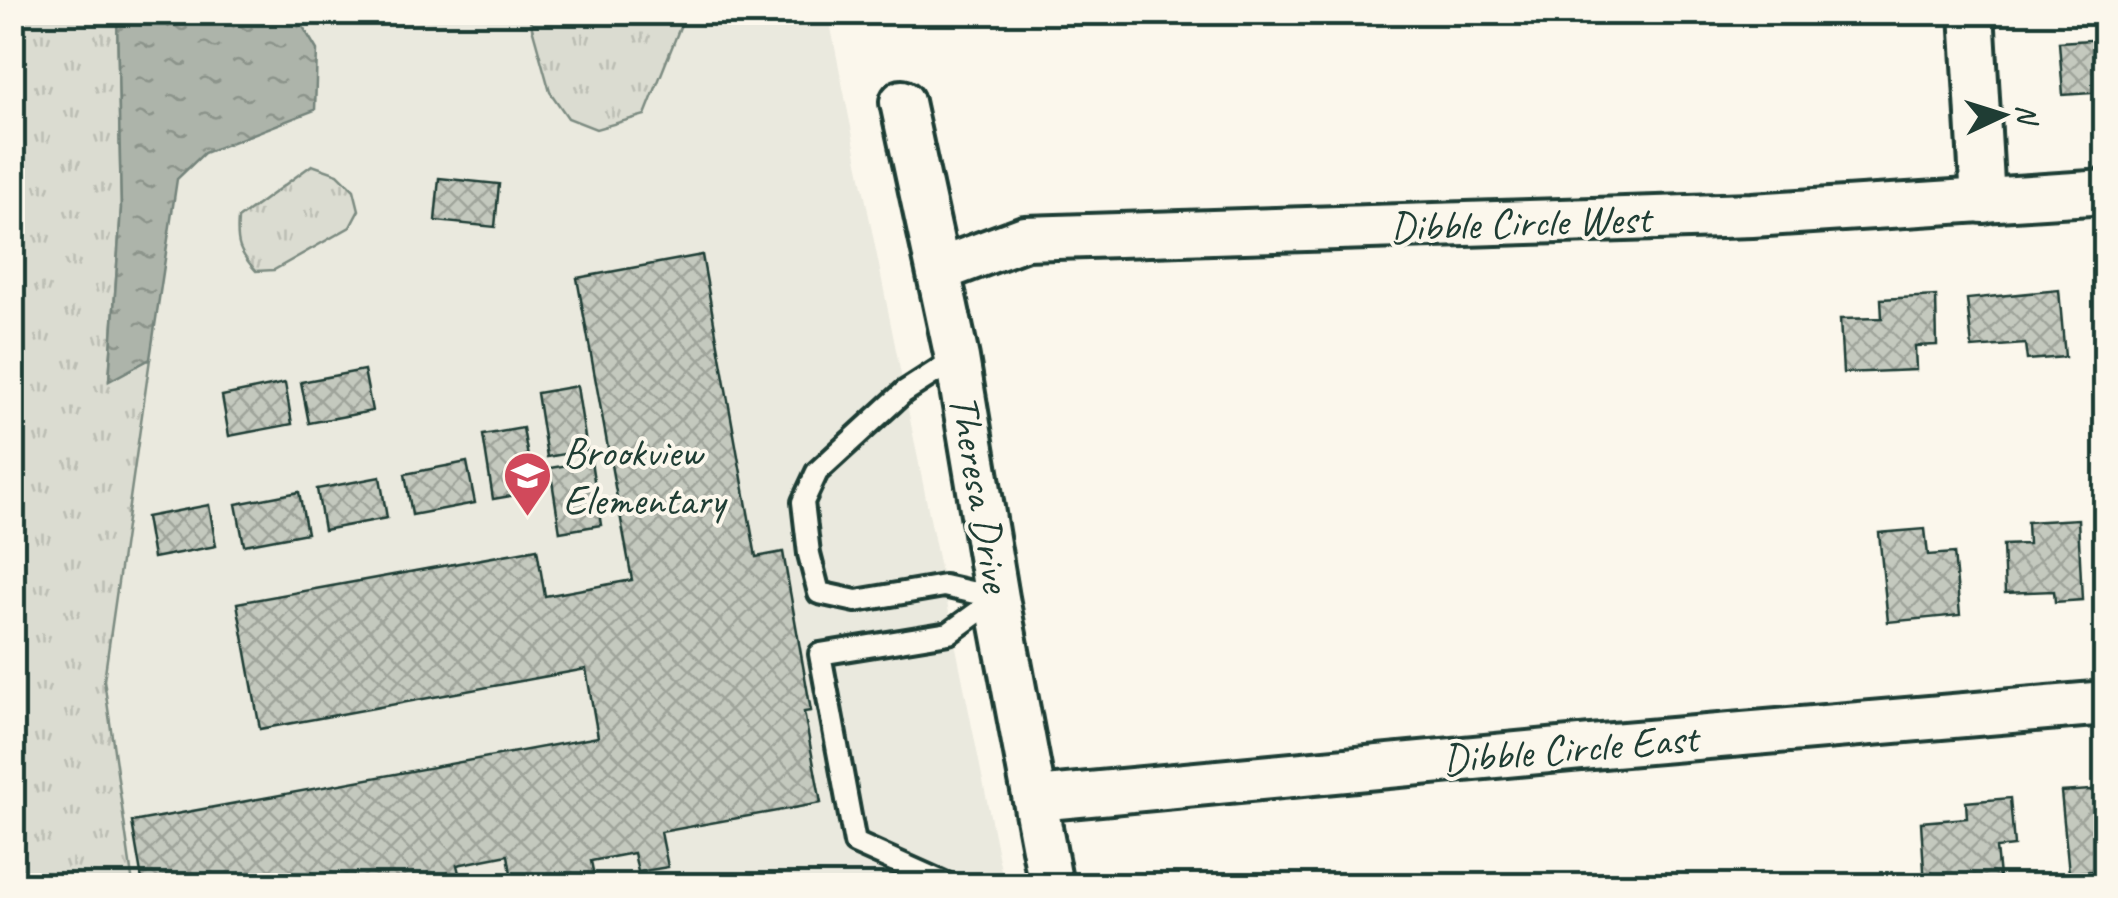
<svg xmlns="http://www.w3.org/2000/svg" width="2118" height="898" font-family="Caveat,sans-serif">
<defs>
<pattern id="park-tufts" width="24" height="20" patternUnits="userSpaceOnUse" patternTransform="scale(2.5)"><rect width="24" height="20" fill="#dbdcd1"/><path d="M3 7l-1-3M5 7V3M7 7l1-3M15 17l-1-3M17 17v-4M19 17l1-3" fill="none" stroke="#bcbeb4"/></pattern>
<pattern id="water-ripples" width="26" height="14" patternUnits="userSpaceOnUse" patternTransform="scale(2.5)"><rect width="26" height="14" fill="#adb4aa"/><path d="M2 4q2-2 4 0t4 0M15 11q2-2 4 0t4 0" fill="none" stroke="#8c948b"/></pattern>
<pattern id="building-cross-hatch" width="8" height="8" patternUnits="userSpaceOnUse" patternTransform="scale(2.5)"><rect width="8" height="8" fill="#c4c9be"/><path d="M0 0l8 8M0 8l8-8" fill="none" stroke="#9fa49b"/></pattern>
</defs>
<rect width="100%" height="100%" fill="#fbf7ec"/>
<filter id="ink" filterUnits="userSpaceOnUse"><feTurbulence type="fractalNoise" baseFrequency=".01" numOctaves="2"/><feDisplacementMap in="SourceGraphic" scale="20" xChannelSelector="R" yChannelSelector="G"/><feConvolveMatrix kernelMatrix="1 2 1 2 8 2 1 2 1" color-interpolation-filters="sRGB"/></filter>
<g filter="url(#ink)">
<!-- built -->
<path fill="#eae9de" d="M295,13H828L1004,885H133L104,680L177,179L204,153L315,110L317,50Z"/>
<!-- park -->
<g fill="url(#park-tufts)" stroke="#7d8c82" stroke-width="2.5">
<path d="M115,12L117,15L121,208L109,380L150,359L104,680L133,885H13L12,13Z"/>
<path d="M528,13H684L682,22L645,115L596,129L568,118L550,92Z"/>
<path d="M312,165L338,174L354,190L359,210L350,227L274,270L256,271C239,252 236,245 238,219Z"/>
</g>
<!-- water -->
<path fill="url(#water-ripples)" stroke="#74847b" stroke-width="2.5" d="M122,13H295L317,50L315,110L204,153L177,179L150,359L109,381L121,208L117,15Z"/>
<!-- building -->
<g fill="url(#building-cross-hatch)" stroke="#1f3d34" stroke-width="2.5">
<path d="M2106,39V92L2063,95L2059,42Z"/>
<path d="M439,178L499,184L495,227L435,221Z"/>
<path d="M702,255L756,557L783,552L811,711L804,712L821,803L661,832L668,867L638,872L634,853L591,861L596,886H513L508,855L457,865L460,877L414,886H143L132,822L598,737L586,669L260,729L237,603L537,549L545,596L632,580L577,278Z"/>
<path d="M2100,283H2106V340H2103Z"/>
<path d="M2059,290L2065,357L2027,360L2025,344L1972,348L1967,299Z"/>
<path d="M1936,296L1937,345L1915,346L1916,370L1843,373L1840,319L1882,318L1881,299Z"/>
<path d="M364,370L372,411L309,423L301,382Z"/>
<path d="M285,383L292,424L229,436L222,396Z"/>
<path d="M577,386L587,450L547,457L537,393Z"/>
<path d="M523,428L534,492L493,499L483,435Z"/>
<path d="M591,461L601,525L560,532L550,468Z"/>
<path d="M467,462L475,503L412,515L405,474Z"/>
<path d="M380,477L387,518L324,530L317,489Z"/>
<path d="M299,492L307,533L244,545L236,504Z"/>
<path d="M209,505L216,546L153,558L146,517Z"/>
<path d="M2078,519L2082,600L2055,602L2054,591L2005,593L2003,545L2028,544L2027,522Z"/>
<path d="M1925,529L1928,555L1954,553L1960,615L1888,622L1879,533Z"/>
<path d="M2106,789V870L2069,873L2061,792Z"/>
<path d="M2010,798L2014,846L1996,848L2000,886H1925L1921,822L1967,818L1966,802Z"/>
</g>
<g fill="none" stroke-linecap="round" stroke-linejoin="round">
<defs>
<g id="lane">
<path d="M957,358L904,392L817,472L803,502L809,554L819,593L856,601L944,586L997,598"/>
<path d="M951,886L855,843L820,654L949,633L997,598"/>
</g>
<g id="street">
<path d="M1972,12L1983,201"/>
<path d="M902,102L957,358L997,598L1051,886"/>
<path d="M939,270L1025,238L1752,215L2106,192"/>
<path d="M1036,799L1613,745L2106,703"/>
</g>
</defs>
<!-- lane casing -->
<use href="#lane" stroke="#1f3d34" stroke-width="28"/>
<!-- street casing -->
<use href="#street" stroke="#1f3d34" stroke-width="50"/>
<!-- lane -->
<use href="#lane" stroke="#fbf7ec" stroke-width="20"/>
<!-- street -->
<use href="#street" stroke="#fbf7ec" stroke-width="42"/>
</g>
</g>
<!-- icons -->
<defs>
<symbol id="school-pin" viewBox="-11 -11 22 30"><path d="M0 17L-7.5 6A9.5 9.5 0 1 1 7.5 6Z" fill="#d1495b" stroke="#fbf7ec"/><path d="M0-5L7-2L0 1L-7-2ZM-4 1L0 2.5L4 1V4Q0 6-4 4Z" fill="#fff"/></symbol>
</defs>
<g fill-rule="evenodd">
<use href="#school-pin" x="500" y="448" width="55" height="75"/>
</g>
<g text-anchor="middle" dominant-baseline="central" stroke-width="8" stroke-linejoin="round" paint-order="stroke">
<!-- street labels -->
<g font-size="42" fill="#1f3d34" stroke="#fbf7ec">
<text transform="translate(1520 223) rotate(-2)">Dibble Circle West</text>
<text transform="translate(980 493) rotate(80)">Theresa Drive</text>
<text transform="translate(1570 749) rotate(-5)">Dibble Circle East</text>
</g>
<!-- poi labels -->
<g font-size="42" fill="#1f3d34" stroke="#fbf7ec" text-anchor="start">
<text x="563" y="452">Brookview<tspan x="563" dy="48">Elementary</tspan></text>
</g>
</g>
<!-- margin -->
<rect width="2118" height="898" fill="none" stroke="#fbf7ec" stroke-width="50"/>
<rect x="25" y="25" width="2068" height="848" fill="none" stroke="#1f3d34" stroke-width="4" filter="url(#ink)"/>
<!-- north arrow -->
<g transform="translate(2003 115) rotate(86)" stroke="#fbf7ec" stroke-width="8" paint-order="stroke">
<path d="M0-8L18 38L0 25L-18 38Z" fill="#1f3d34"/>
<text y="-15" font-size="28" font-weight="bold" text-anchor="middle" fill="#1f3d34">N</text>
</g>
</svg>
